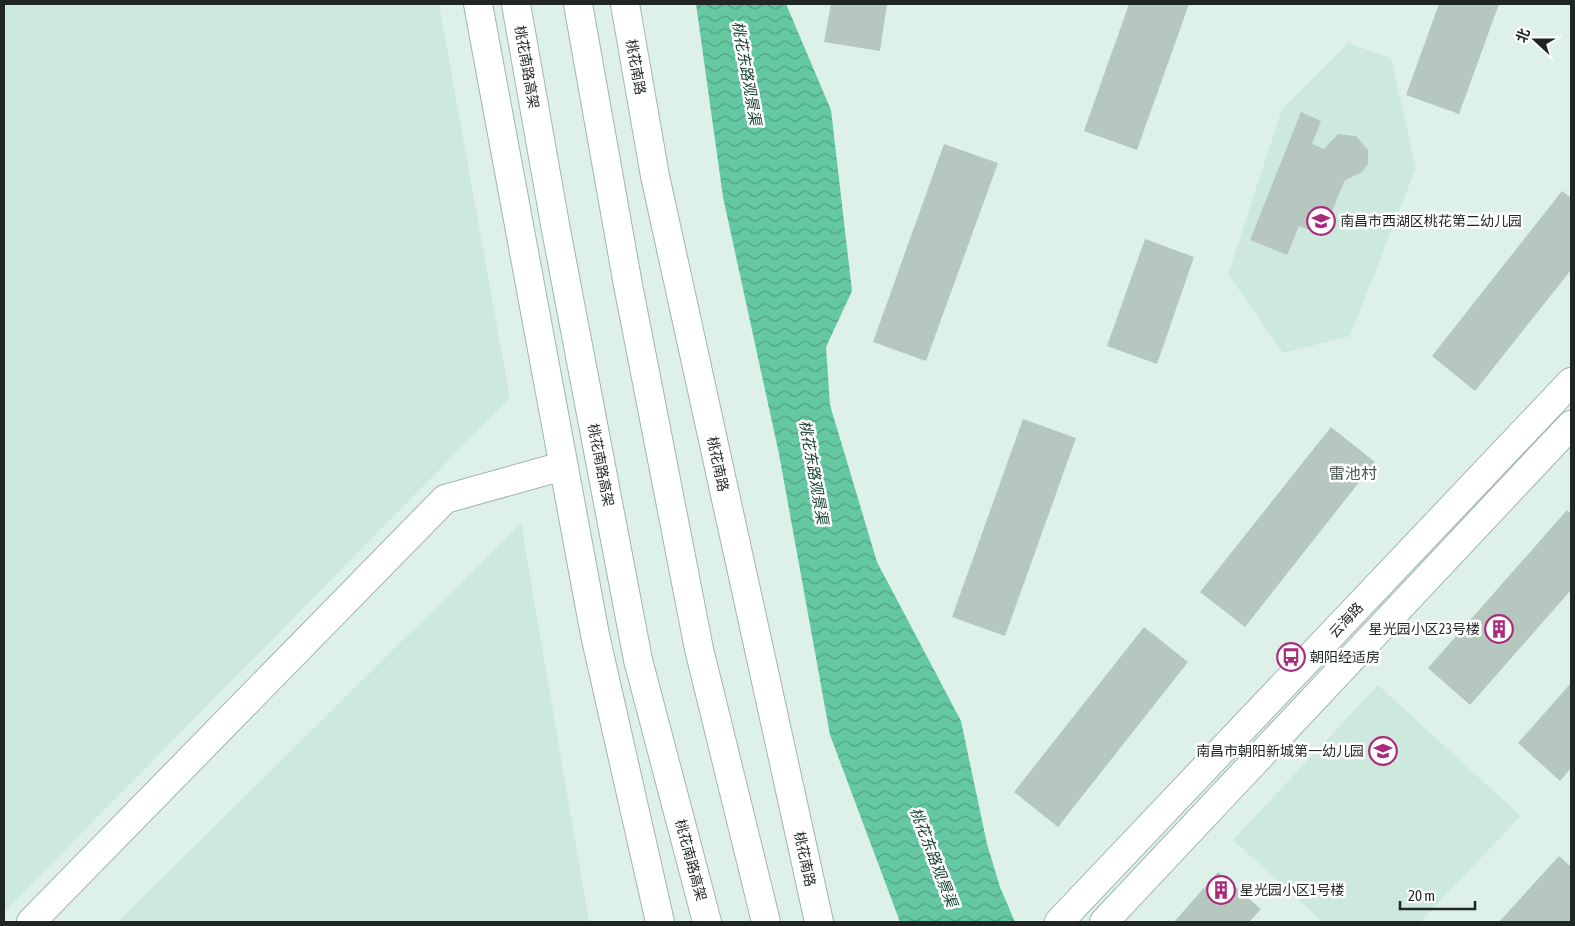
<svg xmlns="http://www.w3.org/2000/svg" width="1575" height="926" font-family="'Asap Condensed','Noto Sans SC',sans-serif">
<defs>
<pattern id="water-waves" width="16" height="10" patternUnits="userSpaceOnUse" patternTransform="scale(1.25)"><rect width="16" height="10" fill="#64c8a3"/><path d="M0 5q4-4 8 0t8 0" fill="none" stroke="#52a284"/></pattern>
</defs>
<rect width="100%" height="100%" fill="#def1e9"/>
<!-- built -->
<g fill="#cde9dd">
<path d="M4,4H439L510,398L4,912Z"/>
<path d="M1348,43L1391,58L1416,168L1350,336L1283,353L1228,274L1282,109Z"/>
<path d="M521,523L589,922H118Z"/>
<path d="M1378,685L1521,816L1420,922H1323L1233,840Z"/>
</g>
<!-- water -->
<path fill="url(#water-waves)" d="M696,4H786L831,110L852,291L826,347L830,405L877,562L961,721L987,844L1000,887L1015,922H900L830,735L779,454L723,197Z"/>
<!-- building -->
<g fill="#b5c7bf">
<path d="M831,4H887L880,51L824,42Z"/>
<path d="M1129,4H1189L1137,150L1084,131Z"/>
<path d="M1439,4H1499L1459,114L1406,95Z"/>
<path d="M1301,112L1321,121L1312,144L1324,149L1338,134L1356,136L1368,150V164L1361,173L1345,180L1322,235L1299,226L1287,255L1250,240Z"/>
<path d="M944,144L998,163L926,361L873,342Z"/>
<path d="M1562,191L1571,198V270L1475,391L1432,356Z"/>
<path d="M1145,239L1194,257L1157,364L1107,346Z"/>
<path d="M1023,419L1076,438L1005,636L952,617Z"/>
<path d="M1331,427L1375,462L1245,627L1200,592Z"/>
<path d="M1567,510L1571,514V590L1470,705L1428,668Z"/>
<path d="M1144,627L1188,662L1058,827L1014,792Z"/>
<path d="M1571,683V768L1560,781L1518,743Z"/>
<path d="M1559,856L1571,867V922H1499Z"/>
<path d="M1218,872L1261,909L1249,922H1174Z"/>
</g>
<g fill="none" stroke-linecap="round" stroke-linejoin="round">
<defs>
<g id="minor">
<path d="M31,922L445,499L563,466"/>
<path d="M1059,922L1571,382"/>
<path d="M1104,922L1571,425"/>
</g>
<g id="major">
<path d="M478,4L595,635L660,922"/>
<path d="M625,4L655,176L819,922"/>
</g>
<g id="highway">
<path d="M516,4L556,230L638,660L707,922"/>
<path d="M578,4L628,285L699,649L766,922"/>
</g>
</defs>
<!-- minor casing -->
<use href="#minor" stroke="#a2b5ac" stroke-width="30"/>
<!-- major casing -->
<use href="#major" stroke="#a2b5ac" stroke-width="30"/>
<!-- highway casing -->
<use href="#highway" stroke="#a2b5ac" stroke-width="30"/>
<!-- minor -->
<use href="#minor" stroke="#fff" stroke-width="28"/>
<!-- major -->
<use href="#major" stroke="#fff" stroke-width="28"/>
<!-- highway -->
<use href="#highway" stroke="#fff" stroke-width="28"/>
</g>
<!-- icons -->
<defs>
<symbol id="school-ring" viewBox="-11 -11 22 22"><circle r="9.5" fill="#fff" stroke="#aa2b7b" stroke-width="1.5"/><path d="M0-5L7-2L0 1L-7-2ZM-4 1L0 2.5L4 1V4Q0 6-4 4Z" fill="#aa2b7b"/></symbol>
<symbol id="building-ring" viewBox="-11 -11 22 22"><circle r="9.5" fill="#fff" stroke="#aa2b7b" stroke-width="1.5"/><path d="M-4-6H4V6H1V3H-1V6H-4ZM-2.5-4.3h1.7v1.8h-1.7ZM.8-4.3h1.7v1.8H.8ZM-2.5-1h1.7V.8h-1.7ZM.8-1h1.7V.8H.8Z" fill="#aa2b7b"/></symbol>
<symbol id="bus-ring" viewBox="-11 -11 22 22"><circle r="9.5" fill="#fff" stroke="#aa2b7b" stroke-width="1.5"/><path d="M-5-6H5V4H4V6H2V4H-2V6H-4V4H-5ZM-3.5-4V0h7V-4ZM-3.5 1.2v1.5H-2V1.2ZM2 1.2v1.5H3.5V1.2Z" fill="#aa2b7b"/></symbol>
</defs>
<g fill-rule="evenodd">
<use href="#school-ring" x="1305" y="205" width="32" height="32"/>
<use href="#building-ring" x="1483" y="613" width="32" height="32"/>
<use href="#bus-ring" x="1275" y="641" width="32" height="32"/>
<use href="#school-ring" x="1367" y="735" width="32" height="32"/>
<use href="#building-ring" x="1205" y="874" width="32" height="32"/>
</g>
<g text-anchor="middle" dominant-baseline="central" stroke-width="5" stroke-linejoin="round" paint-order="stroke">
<!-- street labels -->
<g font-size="14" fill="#1f2623" stroke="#fff">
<text transform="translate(527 67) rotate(80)">桃花南路高架</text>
<text transform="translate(636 67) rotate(80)">桃花南路</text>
<text transform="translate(718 464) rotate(78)">桃花南路</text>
<text transform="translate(601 465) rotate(79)">桃花南路高架</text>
<text transform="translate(1346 620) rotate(-47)">云海路</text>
<text transform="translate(805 859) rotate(78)">桃花南路</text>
<text transform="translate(691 860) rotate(75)">桃花南路高架</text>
</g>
<!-- poi labels -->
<g font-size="14" fill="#1f2623" stroke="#fff" text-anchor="start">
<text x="1340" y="221">南昌市西湖区桃花第二幼儿园</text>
<text x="1480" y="629" text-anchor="end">星光园小区23号楼</text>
<text x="1310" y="657">朝阳经适房</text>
<text x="1364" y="751" text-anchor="end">南昌市朝阳新城第一幼儿园</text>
<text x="1240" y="890">星光园小区1号楼</text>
</g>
<!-- water labels -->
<g font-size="15" font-style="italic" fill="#174333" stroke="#fff">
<text transform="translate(747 73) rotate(80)">桃花东路观景渠</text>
<text transform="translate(814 472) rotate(80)">桃花东路观景渠</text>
<text transform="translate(934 857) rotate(69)">桃花东路观景渠</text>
</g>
<!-- quarter labels -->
<g font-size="16" fill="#4a5a53" stroke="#fff">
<text x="1353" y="473">雷池村</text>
</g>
</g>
<!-- border -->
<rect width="1575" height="926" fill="none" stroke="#1f2623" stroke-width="10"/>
<!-- north arrow -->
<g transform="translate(1535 40) rotate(291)" stroke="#ffffff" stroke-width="4" paint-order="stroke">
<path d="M0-4L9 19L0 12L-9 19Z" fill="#1f2623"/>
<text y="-8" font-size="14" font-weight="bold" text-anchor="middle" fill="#1f2623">北</text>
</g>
<!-- scale -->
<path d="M1400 901v8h75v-8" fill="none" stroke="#1f2623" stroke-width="2.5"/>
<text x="1408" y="901" font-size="15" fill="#1f2623" stroke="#ffffff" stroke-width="4" paint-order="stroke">20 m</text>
</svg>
